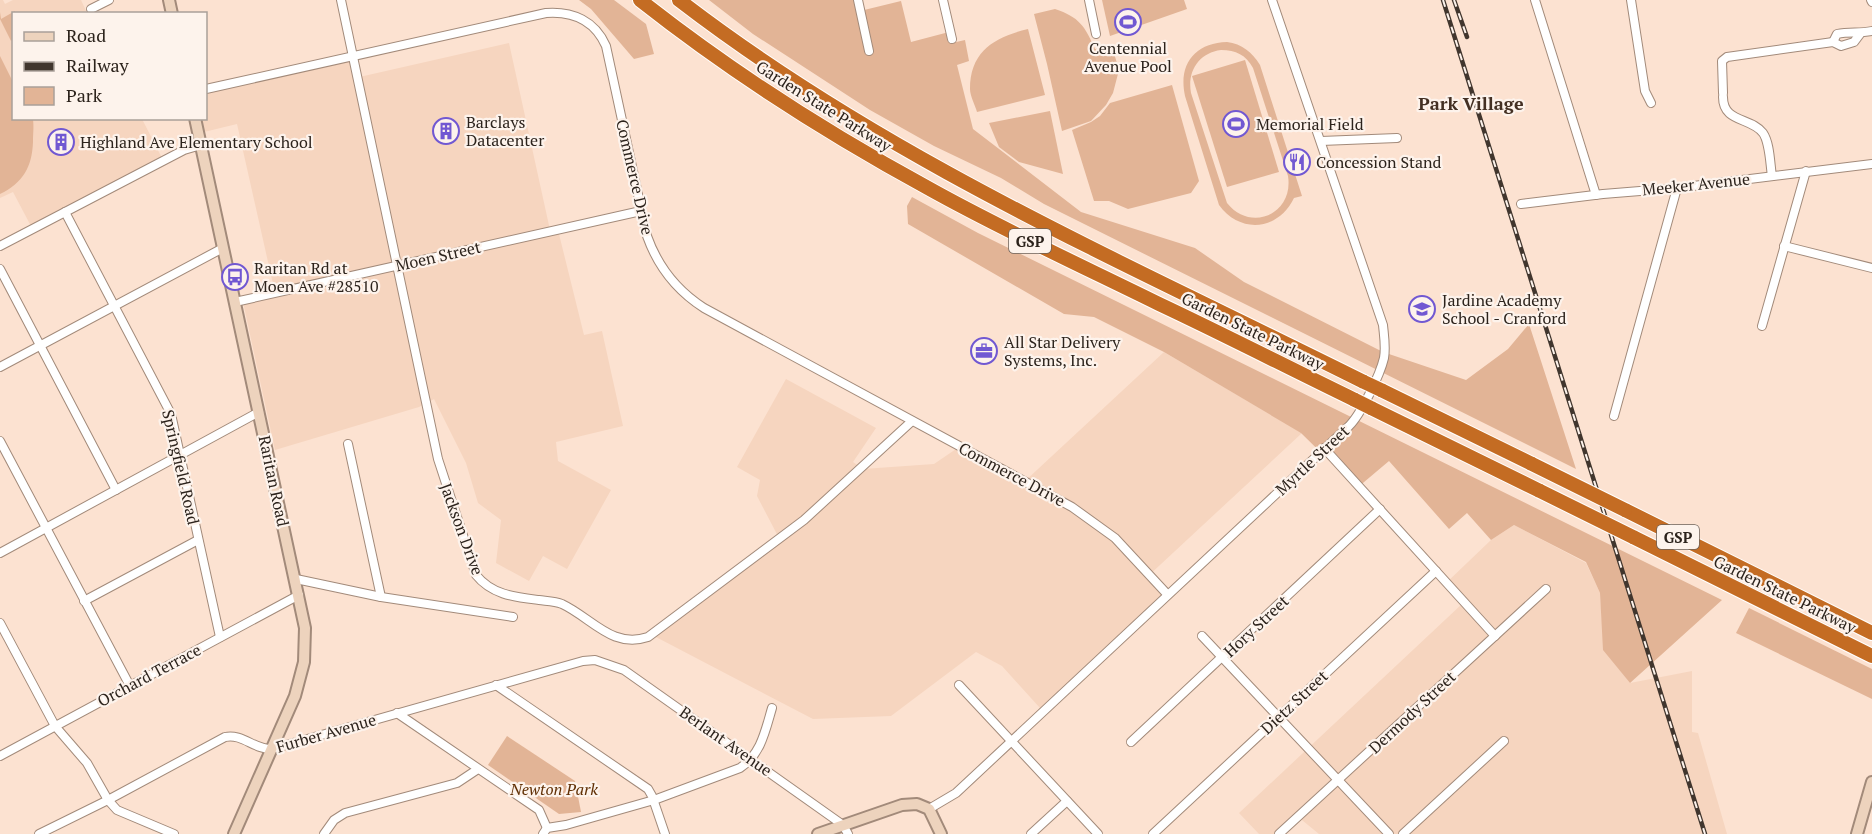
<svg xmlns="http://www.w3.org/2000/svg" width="1872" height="834" font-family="'PT Serif',serif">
<rect width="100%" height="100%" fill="#fce2d1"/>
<!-- built -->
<g fill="#f6d5bf">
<path d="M0,0H3L5,4L13,0H81L87,13L14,14V118L142,119L163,160L32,228L13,192L0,198Z"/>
<path d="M509,43L550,230H558L584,335L602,331L623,426L556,442L558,461L611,490L567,569L543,556L529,581L496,563L501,520L478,503L466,463L434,399L419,407L275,450L243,302L275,293L237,124L204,132L201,119L206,118V86L350,55L355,78Z"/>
<path d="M1164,352L1302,433L1146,578L1162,595L1040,708L1002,666L976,652L891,716L813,719L654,636L780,540L757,496L760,480L737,467L786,379L876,428L853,462L863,469L934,464L959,447L1024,482Z"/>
<path d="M1514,525L1586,563L1600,593L1604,650L1630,683L1692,671V732L1698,733L1727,834H1319L1297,816L1277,834H1259L1239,813L1462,604L1445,584L1491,540Z"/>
</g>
<!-- green -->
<g fill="#e2b496" fill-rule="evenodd">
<path d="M579,0H614L646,24L654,54L634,59L591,9Z"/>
<path d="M709,0H857L860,11L901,1L911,42L949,32L952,43L965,40L969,61L957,65L973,129L1081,212L1195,248L1244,282L1383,352L1466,380L1508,349L1529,324L1576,469L1044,204L1001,178L934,146L870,110L753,34Z"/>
<path d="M1102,0H1184L1187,9L1110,36Z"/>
<path d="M1055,9C1079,17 1085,26 1095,49L1113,50L1119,70L1113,93L1106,105L1091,121L1062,131L1047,64L1034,14Z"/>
<path d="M15,11L13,39L11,41L0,19V12L1,19Z"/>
<path d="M1028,29L1045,95L977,112C975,105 970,96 970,89C970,51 995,37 1028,29Z"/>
<path d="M1227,42C1242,44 1252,52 1260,65L1302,196L1294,198C1278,231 1240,234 1219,205L1185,96C1178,64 1195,43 1227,42ZM1221,50C1236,50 1246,55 1253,68L1288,176C1294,214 1251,233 1227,203L1191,93C1187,71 1199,53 1221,50Z"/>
<path d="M0,56L13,82L14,118L33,119C34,128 33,133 33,142C32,167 23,183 0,194Z"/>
<path d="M1245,60L1279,172L1227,187L1192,76Z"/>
<path d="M1172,85L1199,181L1191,193L1128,209L1109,201H1094L1072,130L1091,122L1100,116L1110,103Z"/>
<path d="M1050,111L1063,174L1019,162L999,147L989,123Z"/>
<path d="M912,197L978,233L1722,600L1630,683L1603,650L1600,593L1586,562L1514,525L1491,540L1467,513L1449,529L1389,461L1357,488L1301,433L1164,352L1094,317L1064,314L908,224L907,206Z"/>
<path d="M1749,608L1872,669V699L1736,633Z"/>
<path d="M507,736L575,781L581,812L559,814L488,765Z"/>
</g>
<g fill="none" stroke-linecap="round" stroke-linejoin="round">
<defs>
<g id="street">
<path d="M341,0L438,459L476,575C492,595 515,597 539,600C546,601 555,601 562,604C592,618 612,649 648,637L804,520L912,421"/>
<path d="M858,0L869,51"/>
<path d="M943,0L952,39"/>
<path d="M1089,0L1096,34"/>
<path d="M1535,0L1596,195"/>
<path d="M1631,0L1645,91L1651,103"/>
<path d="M1871,0L1872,2"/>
<path d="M91,9L109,0"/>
<path d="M1833,42L1837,34C1850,31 1859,34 1872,31"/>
<path d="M206,89L546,13C573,11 595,21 606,46L647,236C658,267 676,290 704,308L1072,507L1115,538L1167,594"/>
<path d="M1723,93L1722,61L1727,57L1833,42L1841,46L1854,42L1860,34"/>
<path d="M1723,97C1723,123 1751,117 1763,133C1770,143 1770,164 1772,176"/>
<path d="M1321,141L1397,138"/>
<path d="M1521,204L1603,194L1677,188L1872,164"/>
<path d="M65,212L171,414L220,637"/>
<path d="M0,246L184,150L201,145"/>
<path d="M1784,246L1872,268"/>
<path d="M0,269L116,490"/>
<path d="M235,302L641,211"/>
<path d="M1762,326L1806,171"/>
<path d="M0,367L223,248"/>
<path d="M1614,416L1677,188"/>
<path d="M0,441L130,686"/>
<path d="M348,444L381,597"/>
<path d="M1324,448L1495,636"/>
<path d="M0,553L259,412"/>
<path d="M296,579L381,597L513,617"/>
<path d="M84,601L198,540"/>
<path d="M0,623L55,726L87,763L108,800L117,810L174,834"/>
<path d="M1202,636L1389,834"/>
<path d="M496,685L648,789L652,796L665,834"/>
<path d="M959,685L1098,834"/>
<path d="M397,713L539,810L547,828"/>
<path d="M1131,742L1380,509"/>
<path d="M0,756L299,595"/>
<path d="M929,809L956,793L1349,426C1361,414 1380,375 1384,358C1386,347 1384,336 1383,325L1272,0"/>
<path d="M39,834L108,800L225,737C242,733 255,750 272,749L583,661L595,660L624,670L843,825L848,834"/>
<path d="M324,834L334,820L345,813L457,783L478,769"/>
<path d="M543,834L547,828L566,825L654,800L740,768C761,754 765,732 772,708"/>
<path d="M1031,834L1067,801"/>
<path d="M1153,834L1436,571"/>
<path d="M1279,834L1546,589"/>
<path d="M1403,834L1504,741"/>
</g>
<g id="secondary">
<path d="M169,0L172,14"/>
<path d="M195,118L305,628L304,662L295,696L234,834"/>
<path d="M818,834L902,805L917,804L929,809L941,834"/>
<path d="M1857,834L1872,782"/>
</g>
<g id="highway">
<path d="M640,0C730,71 827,133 928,188C1003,230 1082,266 1159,304C1225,335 1289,368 1355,400"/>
<path d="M679,0C888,161 1130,265 1364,382"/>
<path d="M1381,390L1532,464"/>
<path d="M1371,408L1540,491"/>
<path d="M1625,510L1872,633"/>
<path d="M1633,537L1872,656"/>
</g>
</defs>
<!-- street casing -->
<use href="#street" stroke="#a28a7a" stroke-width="10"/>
<!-- secondary casing -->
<use href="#secondary" stroke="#a28a7a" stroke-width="14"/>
<!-- highway casing -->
<use href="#highway" stroke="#fff" stroke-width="16"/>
<!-- street -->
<use href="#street" stroke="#fff" stroke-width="8"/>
<!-- secondary -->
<use href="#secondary" stroke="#edd3bd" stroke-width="10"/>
<!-- highway -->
<use href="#highway" stroke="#c46c23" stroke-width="14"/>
<defs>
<g id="rail">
<path d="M1443,0L1705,834"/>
<path d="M1454,0L1467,37"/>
</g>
</defs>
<!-- rail casing -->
<use href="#rail" stroke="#41362e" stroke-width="4.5"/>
<!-- rail -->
<use href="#rail" stroke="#fdf3ec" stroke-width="2" stroke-dasharray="7" stroke-linecap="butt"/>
<defs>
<g id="highway-bridge">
<path d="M1364,382L1381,390"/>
<path d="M1355,400L1371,408"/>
<path d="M1532,464L1625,510"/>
<path d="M1540,491L1633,537"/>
</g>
</defs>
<!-- highway-bridge casing -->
<use href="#highway-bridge" stroke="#fff" stroke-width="16" stroke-linecap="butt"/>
<!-- highway-bridge -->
<use href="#highway-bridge" stroke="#c46c23" stroke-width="14"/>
</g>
<!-- icons -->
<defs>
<symbol id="stadium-ring" viewBox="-11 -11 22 22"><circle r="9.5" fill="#fdf3ec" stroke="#7158d2" stroke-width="1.5"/><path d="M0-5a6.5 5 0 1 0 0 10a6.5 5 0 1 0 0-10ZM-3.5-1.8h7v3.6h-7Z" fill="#7158d2"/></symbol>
<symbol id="building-ring" viewBox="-11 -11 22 22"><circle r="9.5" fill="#fdf3ec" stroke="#7158d2" stroke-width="1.5"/><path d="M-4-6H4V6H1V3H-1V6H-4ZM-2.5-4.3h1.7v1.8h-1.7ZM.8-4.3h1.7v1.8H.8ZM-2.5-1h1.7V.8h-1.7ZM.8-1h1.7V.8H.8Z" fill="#7158d2"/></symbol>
<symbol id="restaurant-ring" viewBox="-11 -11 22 22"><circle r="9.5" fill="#fdf3ec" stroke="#7158d2" stroke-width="1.5"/><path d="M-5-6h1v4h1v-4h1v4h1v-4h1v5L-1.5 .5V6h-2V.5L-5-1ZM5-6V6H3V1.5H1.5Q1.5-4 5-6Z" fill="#7158d2"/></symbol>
<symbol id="bus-ring" viewBox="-11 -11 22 22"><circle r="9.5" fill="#fdf3ec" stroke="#7158d2" stroke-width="1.5"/><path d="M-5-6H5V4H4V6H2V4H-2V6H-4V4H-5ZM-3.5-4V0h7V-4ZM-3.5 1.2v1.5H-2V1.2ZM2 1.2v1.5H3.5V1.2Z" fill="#7158d2"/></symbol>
<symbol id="school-ring" viewBox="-11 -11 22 22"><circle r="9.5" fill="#fdf3ec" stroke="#7158d2" stroke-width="1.5"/><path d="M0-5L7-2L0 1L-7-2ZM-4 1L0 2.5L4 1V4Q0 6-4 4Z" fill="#7158d2"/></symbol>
<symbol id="office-ring" viewBox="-11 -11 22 22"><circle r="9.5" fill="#fdf3ec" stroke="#7158d2" stroke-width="1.5"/><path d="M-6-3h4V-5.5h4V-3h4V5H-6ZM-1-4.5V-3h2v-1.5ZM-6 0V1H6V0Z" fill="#7158d2"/></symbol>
</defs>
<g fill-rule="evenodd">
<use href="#stadium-ring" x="1113" y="7" width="30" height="30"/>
<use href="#stadium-ring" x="1221" y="109" width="30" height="30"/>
<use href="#building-ring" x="431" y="116" width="30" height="30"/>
<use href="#building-ring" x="46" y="127" width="30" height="30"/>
<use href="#restaurant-ring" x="1282" y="147" width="30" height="30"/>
<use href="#bus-ring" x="220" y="262" width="30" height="30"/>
<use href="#school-ring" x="1407" y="294" width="30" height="30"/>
<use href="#office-ring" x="969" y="336" width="30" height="30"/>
</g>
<g text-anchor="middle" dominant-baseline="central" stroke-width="4.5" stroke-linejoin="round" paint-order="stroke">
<!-- shield labels -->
<g fill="#fdf3ec" stroke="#6b615a" stroke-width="1.5">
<rect x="1009" y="229" width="42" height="24" rx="4.5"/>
<rect x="1657" y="525" width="42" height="24" rx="4.5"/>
</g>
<g font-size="15" font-weight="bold" fill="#2c231c">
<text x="1030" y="241">GSP</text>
<text x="1678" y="537">GSP</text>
</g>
<!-- poi labels -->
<g font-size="16" fill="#2c231c" stroke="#fdf3ec" text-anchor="start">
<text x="1128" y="48" text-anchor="middle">Centennial<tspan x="1128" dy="18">Avenue Pool</tspan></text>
<text x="466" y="122">Barclays<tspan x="466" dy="18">Datacenter</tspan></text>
<text x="1256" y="124">Memorial Field</text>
<text x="80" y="142">Highland Ave Elementary School</text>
<text x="1316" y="162">Concession Stand</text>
<text x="254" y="268">Raritan Rd at<tspan x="254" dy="18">Moen Ave #28510</tspan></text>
<text x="1442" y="300">Jardine Academy<tspan x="1442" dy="18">School - Cranford</tspan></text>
<text x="1004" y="342">All Star Delivery<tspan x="1004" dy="18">Systems, Inc.</tspan></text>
</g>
<!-- street labels -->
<g font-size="16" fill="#2c231c" stroke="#fdf3ec">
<text transform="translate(824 106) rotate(32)">Garden State Parkway</text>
<text transform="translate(635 177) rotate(77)">Commerce Drive</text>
<text transform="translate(1696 184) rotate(-6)">Meeker Avenue</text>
<text transform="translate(438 256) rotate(-13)">Moen Street</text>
<text transform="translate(1253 331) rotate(26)">Garden State Parkway</text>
<text transform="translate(1312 460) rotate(-43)">Myrtle Street</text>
<text transform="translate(181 467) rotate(77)">Springfield Road</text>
<text transform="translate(1012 474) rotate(28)">Commerce Drive</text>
<text transform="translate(274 481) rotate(78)">Raritan Road</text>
<text transform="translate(462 529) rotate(70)">Jackson Drive</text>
<text transform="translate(1785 594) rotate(26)">Garden State Parkway</text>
<text transform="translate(1256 626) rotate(-43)">Hory Street</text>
<text transform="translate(149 675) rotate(-28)">Orchard Terrace</text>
<text transform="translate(1294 702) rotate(-43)">Dietz Street</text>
<text transform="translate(1412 712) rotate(-43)">Dermody Street</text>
<text transform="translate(326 733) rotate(-16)">Furber Avenue</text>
<text transform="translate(726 741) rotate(35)">Berlant Avenue</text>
</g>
<!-- park labels -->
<g font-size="16" font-style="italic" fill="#613005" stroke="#fdf3ec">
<text x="554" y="789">Newton Park</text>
</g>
<!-- neighbourhood labels -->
<g font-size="18" font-weight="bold" fill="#443023" stroke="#fdf3ec">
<text x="1471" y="103">Park Village</text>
</g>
</g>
<!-- legend -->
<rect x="12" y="12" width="195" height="108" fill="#fdf3ec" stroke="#a9a099" stroke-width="1.5"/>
<rect x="24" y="32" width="30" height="9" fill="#edd3bd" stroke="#a9a099" stroke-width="1.5"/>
<text x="66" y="42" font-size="18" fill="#2c231c">Road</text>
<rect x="24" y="62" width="30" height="9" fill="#41362e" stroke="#a9a099" stroke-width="1.5"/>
<text x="66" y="72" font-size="18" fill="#2c231c">Railway</text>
<rect x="24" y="87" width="30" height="18" fill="#e2b496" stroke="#a9a099" stroke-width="1.5"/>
<text x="66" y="102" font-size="18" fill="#2c231c">Park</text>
</svg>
